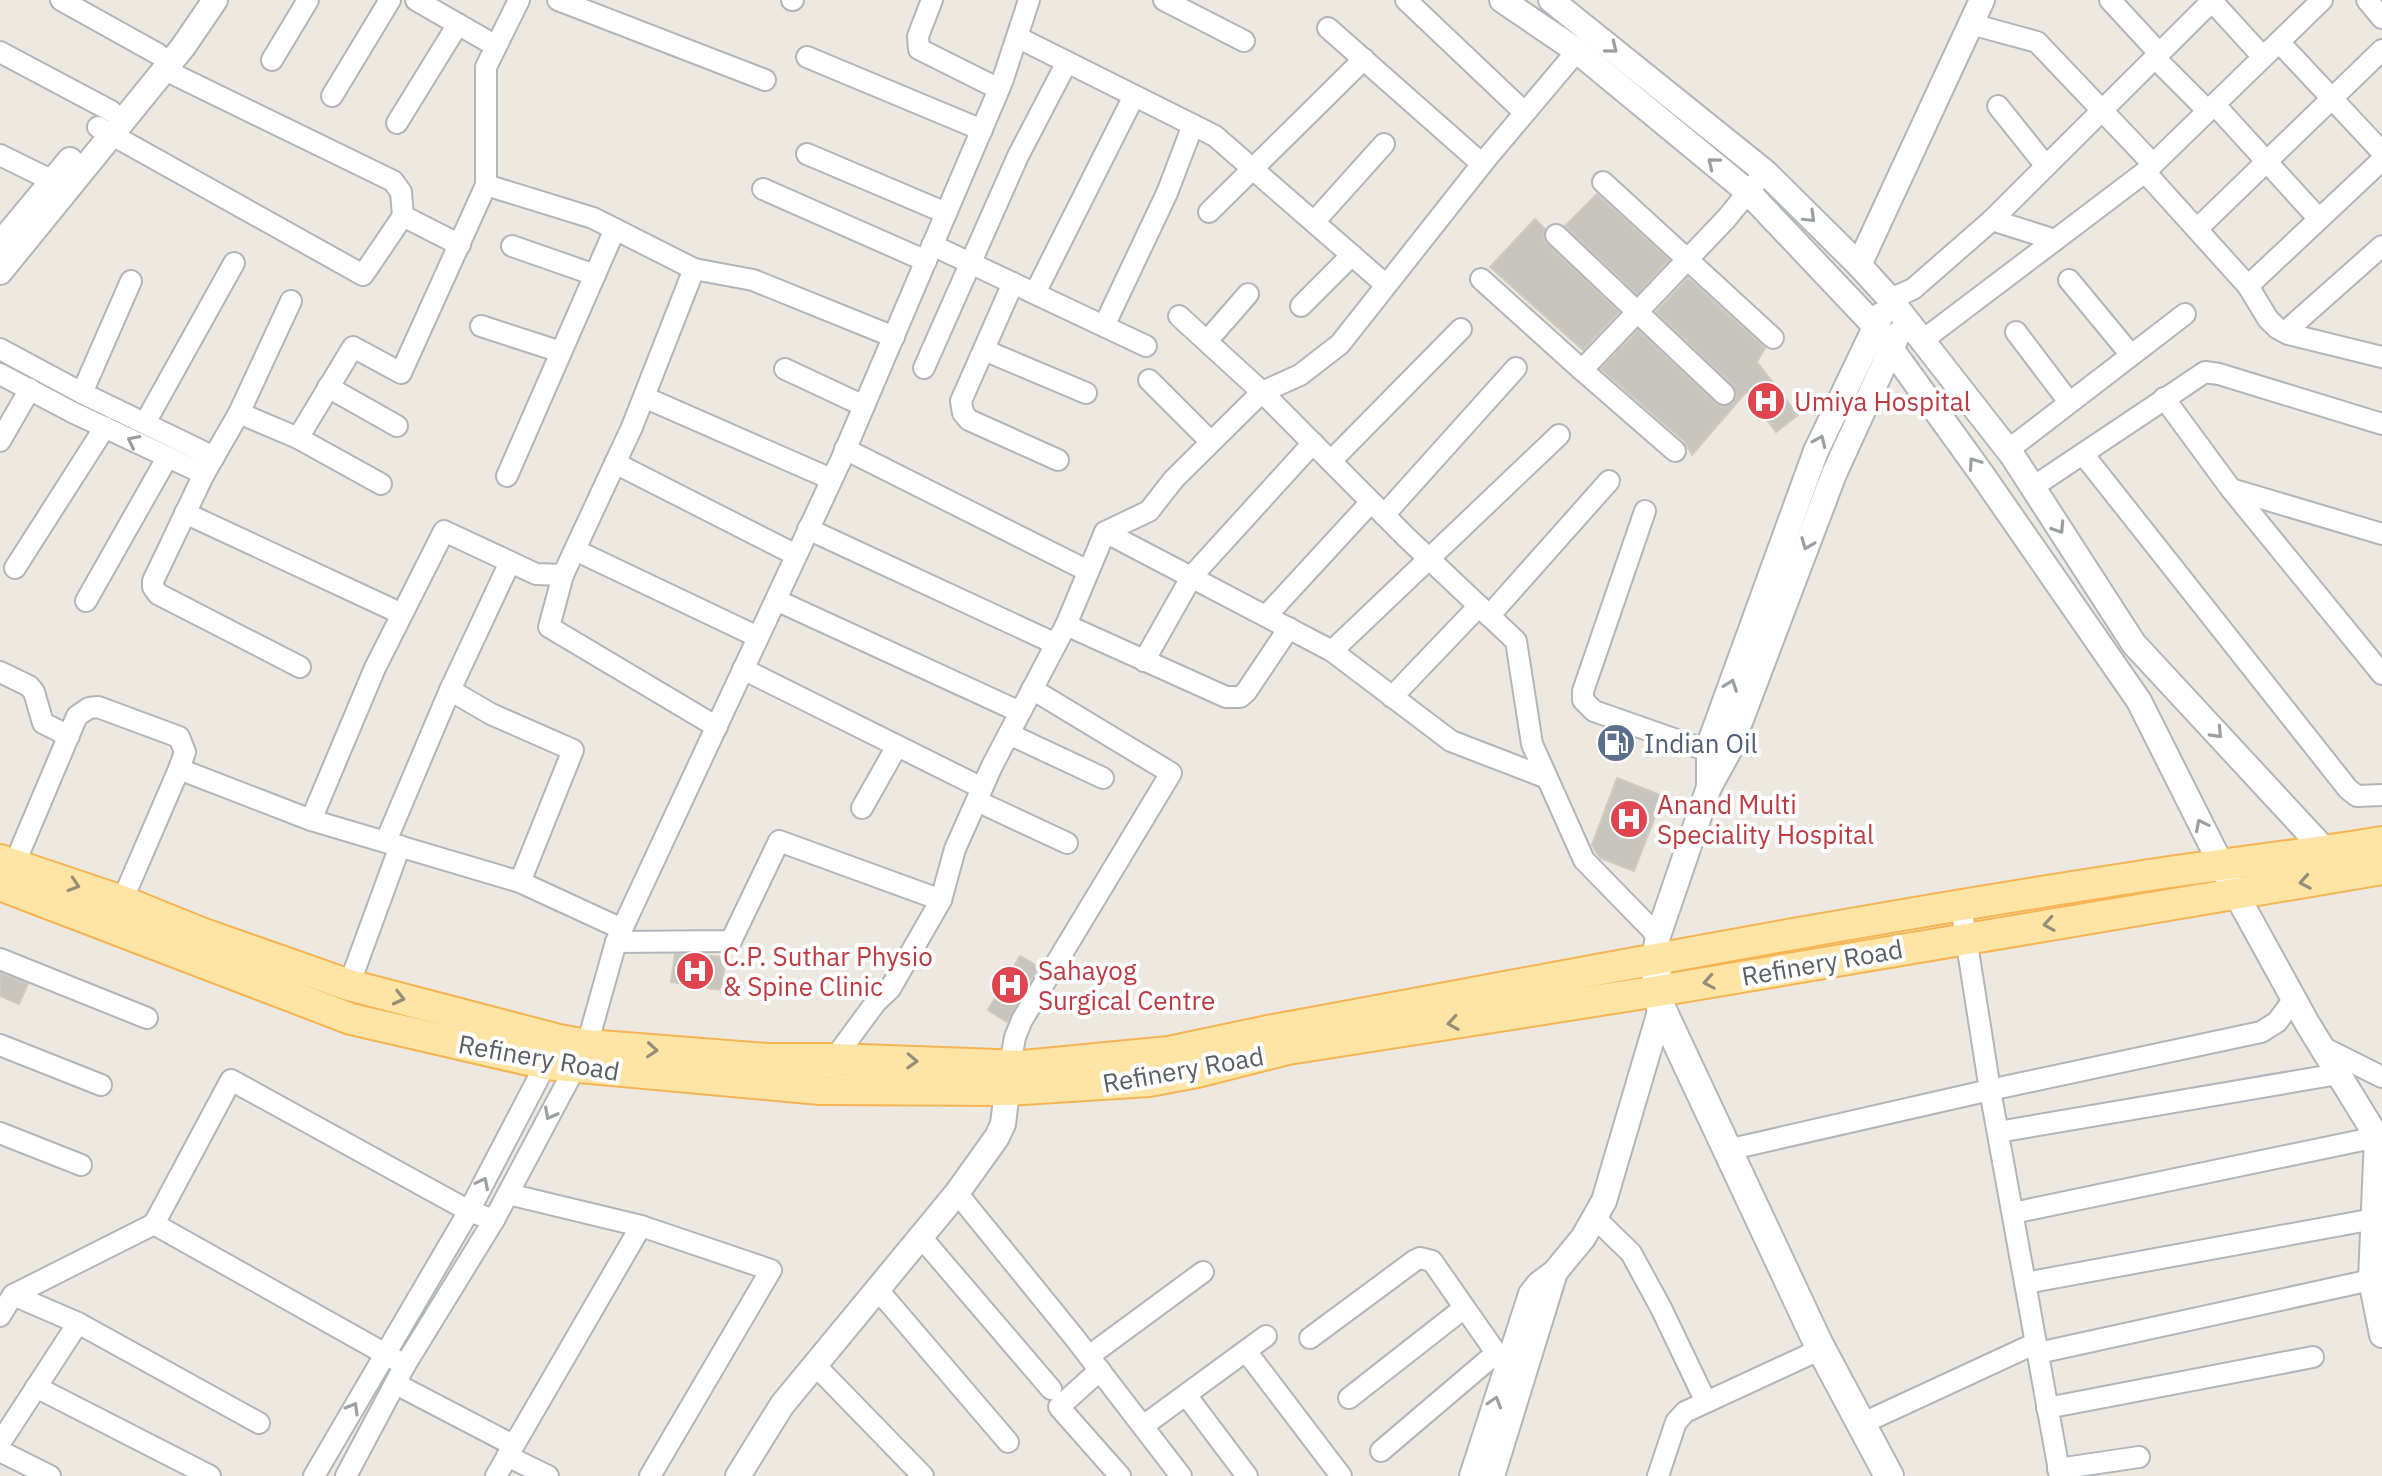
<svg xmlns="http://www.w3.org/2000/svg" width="2382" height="1476" font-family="'IBM Plex Sans',sans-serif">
<rect width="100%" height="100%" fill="#ede9e1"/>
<!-- building -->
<g fill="#c8c4be" stroke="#d2cabf" stroke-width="2">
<path d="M1597,194L1669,260L1637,294L1565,226Z"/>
<path d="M1535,219L1545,229L1543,238L1547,244L1619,312L1583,350L1490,267Z"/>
<path d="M1688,278L1765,348L1757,362L1798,415L1776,432L1746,392L1692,455L1684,441L1601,369L1638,330L1715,403L1722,407L1733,403L1737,396L1733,385L1656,312Z"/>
<path d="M1617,778L1663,796L1634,871L1600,858L1592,845Z"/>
<path d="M675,954L726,957L721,990L671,982Z"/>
<path d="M1020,956L1039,967L1007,1022L988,1010Z"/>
<path d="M0,973L28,984L19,1004L0,996Z"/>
</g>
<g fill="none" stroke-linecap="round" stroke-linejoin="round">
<defs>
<g id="minor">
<path d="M61,0L158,54"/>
<path d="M416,0L496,46"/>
<path d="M558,0L765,80"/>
<path d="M792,0H793"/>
<path d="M932,0L918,36L919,49L999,89"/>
<path d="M1164,0L1244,41"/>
<path d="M1406,0L1524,112"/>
<path d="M2110,0L2159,53"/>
<path d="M2211,0L2263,57"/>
<path d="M2322,0L2145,172L2248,286L2382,160"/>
<path d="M2367,0L2382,18"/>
<path d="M1971,24L2037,42L2153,164"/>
<path d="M1328,28L1482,164"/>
<path d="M1017,37L1215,136L1386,285"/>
<path d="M2279,42L2382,152"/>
<path d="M0,52L111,111"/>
<path d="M807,57L982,130"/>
<path d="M2155,58L2208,111"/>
<path d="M272,60L308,0"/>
<path d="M165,70L393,181L401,192L403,216"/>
<path d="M332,96L390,0"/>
<path d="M2215,105L2319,219"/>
<path d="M1998,106L2046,166"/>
<path d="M397,123L458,24"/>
<path d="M98,127L363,275L403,216L460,245"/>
<path d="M807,154L946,213"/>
<path d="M0,155L53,181"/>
<path d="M1603,182L1773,338"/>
<path d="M763,189L926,261"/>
<path d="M1209,212L1364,59"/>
<path d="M1992,220L2055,240"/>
<path d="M1314,222L1384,144"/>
<path d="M2197,229L2382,50"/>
<path d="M1556,235L1724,394"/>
<path d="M932,245L1146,346"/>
<path d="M512,246L595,275"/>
<path d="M694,269L753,280L894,337"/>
<path d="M1481,279L1582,370L1726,219L1758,180"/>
<path d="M2069,280L2131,355"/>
<path d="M1013,283L961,401L963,413L969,420L1058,460"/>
<path d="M2248,286L2268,319L2277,328L2288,334L2382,357"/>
<path d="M1035,293L1134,96"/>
<path d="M1890,299L1913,289L1992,220L2213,0"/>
<path d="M1301,306L1352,255"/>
<path d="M1179,316L1262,392L1406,537L1516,641L1532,744L1584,860L1658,936"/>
<path d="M481,326L561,352"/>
<path d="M1104,326L1167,193L1193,125"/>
<path d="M2016,332L2069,402"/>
<path d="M2285,332L2382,246"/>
<path d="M1923,340L2145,172"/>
<path d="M1207,341L1248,294"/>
<path d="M0,349L82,393L214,457"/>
<path d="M984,350L1086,393"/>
<path d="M924,368L1018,156L1067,62"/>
<path d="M785,369L864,406"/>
<path d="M1582,370L1675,451"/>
<path d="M0,374L74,413L204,474"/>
<path d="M1149,380L1211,442"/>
<path d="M328,387L397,426"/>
<path d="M82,393L131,281"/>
<path d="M644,397L831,479"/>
<path d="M2164,398L2231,489L2382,674"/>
<path d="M239,413L291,301"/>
<path d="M145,423L234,263"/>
<path d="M298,438L381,484"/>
<path d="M0,441L30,389"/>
<path d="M845,449L1088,571"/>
<path d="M2008,450L2185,314"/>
<path d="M2083,454L2348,789L2357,796L2382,795"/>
<path d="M1331,461L1461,329"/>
<path d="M615,463L796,555"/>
<path d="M507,476L615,229"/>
<path d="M2033,487L2205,372L2219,374L2382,424"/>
<path d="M2231,489L2382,534"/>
<path d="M1645,511L1583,691V700L1594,711L1708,751"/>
<path d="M185,513L402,614"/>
<path d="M1384,515L1516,368"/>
<path d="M808,529L1056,644"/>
<path d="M1105,532L1332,651L1451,741L1547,778"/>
<path d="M575,550L758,637"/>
<path d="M15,568L105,427"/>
<path d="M563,575L549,627L717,727"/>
<path d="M776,600L1020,712"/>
<path d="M86,601L167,458"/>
<path d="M1266,616L1371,502"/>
<path d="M1489,616L1609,481"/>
<path d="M1066,625L1226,697H1240L1246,692L1289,628"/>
<path d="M1332,651L1559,435"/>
<path d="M1144,661L1192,576L1313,443"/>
<path d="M300,667L158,594L153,587V581L204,474L239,413L298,438L353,347L401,373L486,185"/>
<path d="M743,669L982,788"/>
<path d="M0,672L29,686L34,692L43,723L69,736"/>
<path d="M1392,697L1479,606"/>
<path d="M1009,734L1103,778"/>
<path d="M977,801L1067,843"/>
<path d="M862,808L897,746"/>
<path d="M311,820L375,668L444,531L536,574L563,575L632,427L694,269L593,218L486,185V67L519,0"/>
<path d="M386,841L450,690L510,562"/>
<path d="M14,865L77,716L89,708L98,707L179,737L185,752L179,769"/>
<path d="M520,882L622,929"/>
<path d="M122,901L179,769L311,820L520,882L573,750L491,714L450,690"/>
<path d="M1961,906L1990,1090L2060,1476"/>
<path d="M616,942L731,941L779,841L941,900"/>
<path d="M0,959L147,1018"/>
<path d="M349,985L400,846"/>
<path d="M0,1045L101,1085"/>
<path d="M2322,1047L2382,1077"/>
<path d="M1010,1065L1015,1037L1022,1020L1171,773L1032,689"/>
<path d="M831,1068L834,1059L876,1002L890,989L941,900L955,849L992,766L1066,625L1105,532L1149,511L1174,479L1262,392L1300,375L1340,344L1486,159L1577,51"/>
<path d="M1998,1132L2338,1074"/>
<path d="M0,1133L81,1165"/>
<path d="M1727,1150L1990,1090L2261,1032L2277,1022L2294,999"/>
<path d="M957,1193L1074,1337L1181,1476"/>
<path d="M2013,1213L2377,1137"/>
<path d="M1595,1218L1631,1253L1661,1308L1706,1402"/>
<path d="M641,1226L771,1270L650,1476"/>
<path d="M921,1237L1051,1389"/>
<path d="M2025,1283L2374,1219"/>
<path d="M878,1290L1008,1442"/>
<path d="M13,1295L154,1224"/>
<path d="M0,1316L13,1295L78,1323L0,1443"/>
<path d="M78,1323L259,1423"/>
<path d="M1310,1338L1414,1261L1420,1258L1432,1261L1506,1367"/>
<path d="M1246,1351L1341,1476"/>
<path d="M2038,1353L2371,1280"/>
<path d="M1089,1356L1203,1272"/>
<path d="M405,1365L154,1224L231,1080L469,1211L494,1220"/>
<path d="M815,1365L923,1476"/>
<path d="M1100,1370L1059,1407L1120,1476"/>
<path d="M396,1384L513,1445"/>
<path d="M36,1387L210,1476"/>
<path d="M1186,1395L1247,1476"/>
<path d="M1349,1398L1464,1308"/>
<path d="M2047,1408L2313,1357"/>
<path d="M1861,1424L2036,1343"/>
<path d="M1143,1426L1266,1336"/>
<path d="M0,1451L50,1476"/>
<path d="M1381,1451L1495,1354"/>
<path d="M507,1456L548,1476"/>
<path d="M2058,1469L2139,1457"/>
<path d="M314,1476L469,1211L551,1054"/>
<path d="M346,1476L405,1365L494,1220L587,1045L616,942L841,460L1002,82L1029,0"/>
<path d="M496,1476L641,1226L508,1194"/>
<path d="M1658,1476L1676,1422L1685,1412L1821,1349"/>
</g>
<g id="tertiary">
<path d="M1502,0L1577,51L1748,192L1874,325L1981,473L2139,701L2236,894L2307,1023L2377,1137L2371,1280L2382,1335"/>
<path d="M1551,0L1765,172L1859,265L1890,299L2012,455L2134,644L2336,862"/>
<path d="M0,244L70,160"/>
<path d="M1859,265L1982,0"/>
<path d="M0,272L183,47L215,0"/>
<path d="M1709,787V745L1816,451L1881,315"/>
<path d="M1654,960L1658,936L1709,787L1729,751L1834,474L1898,334"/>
<path d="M738,1476L782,1405L957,1193L997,1137L1003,1124L1009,1075"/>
<path d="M1472,1476L1531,1294L1539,1284L1555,1272L1583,1238L1604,1201L1661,1008"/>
<path d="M1492,1476L1555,1272"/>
</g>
<path id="secondary" d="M1656,970L1661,1008L1818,1343L1889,1476"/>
<g id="primary">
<path d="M0,860L122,901L201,933L349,985L559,1040L587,1045L768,1059H834L1023,1066L1169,1052L1268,1031C1557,978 1846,921 2137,877C2218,864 2300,856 2382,842"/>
<path d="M0,885L351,1019L546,1064L820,1089L1007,1090L1149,1081L1197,1072L1288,1049L1658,991L2382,869"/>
</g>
</defs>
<!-- minor casing -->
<use href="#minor" stroke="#b2b6ba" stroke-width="24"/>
<!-- tertiary casing -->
<use href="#tertiary" stroke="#b2b6ba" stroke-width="28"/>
<!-- secondary casing -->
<use href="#secondary" stroke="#b3b8bd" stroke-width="32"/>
<!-- primary casing -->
<use href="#primary" stroke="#f6b452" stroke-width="34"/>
<!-- minor -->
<use href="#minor" stroke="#fff" stroke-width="20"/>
<!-- tertiary -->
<use href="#tertiary" stroke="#fff" stroke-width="24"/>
<!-- secondary -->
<use href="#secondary" stroke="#fff" stroke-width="28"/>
<!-- primary -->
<use href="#primary" stroke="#ffe5a5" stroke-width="30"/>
</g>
<!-- one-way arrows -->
<defs><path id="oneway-chevron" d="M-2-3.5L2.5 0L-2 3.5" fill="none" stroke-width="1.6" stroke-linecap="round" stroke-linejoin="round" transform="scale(2)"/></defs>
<g stroke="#9c9fa1">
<use href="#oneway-chevron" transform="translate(1612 48) rotate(39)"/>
<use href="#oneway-chevron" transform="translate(1713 163) rotate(-141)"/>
<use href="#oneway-chevron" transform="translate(1810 217) rotate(44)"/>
<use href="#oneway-chevron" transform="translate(133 441) rotate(-153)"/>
<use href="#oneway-chevron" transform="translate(1820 441) rotate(-66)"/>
<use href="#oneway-chevron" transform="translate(1974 463) rotate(-125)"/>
<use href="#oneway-chevron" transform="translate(2059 528) rotate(57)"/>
<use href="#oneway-chevron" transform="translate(1807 544) rotate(111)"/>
<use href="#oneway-chevron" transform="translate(1731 685) rotate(-70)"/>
<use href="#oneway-chevron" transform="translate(2217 733) rotate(47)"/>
<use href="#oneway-chevron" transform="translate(2201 825) rotate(-117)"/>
<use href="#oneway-chevron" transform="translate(550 1114) rotate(118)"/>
<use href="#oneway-chevron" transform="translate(483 1183) rotate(-63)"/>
<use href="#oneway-chevron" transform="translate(1495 1402) rotate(-73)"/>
<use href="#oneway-chevron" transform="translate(353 1408) rotate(-60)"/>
</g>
<g stroke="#948e7a">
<use href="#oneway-chevron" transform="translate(2305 882) rotate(170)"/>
<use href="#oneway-chevron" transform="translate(74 885) rotate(18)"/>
<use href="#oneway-chevron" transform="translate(2049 924) rotate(171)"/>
<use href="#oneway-chevron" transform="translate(1709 982) rotate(170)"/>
<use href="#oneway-chevron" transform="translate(399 998) rotate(14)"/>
<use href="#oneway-chevron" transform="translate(1453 1023) rotate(171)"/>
<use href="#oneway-chevron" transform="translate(652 1050) rotate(4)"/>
<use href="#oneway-chevron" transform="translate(912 1061) rotate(2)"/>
</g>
<!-- icons -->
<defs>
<symbol id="hospital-disc" viewBox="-11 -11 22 22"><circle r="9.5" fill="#e0444e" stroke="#fff"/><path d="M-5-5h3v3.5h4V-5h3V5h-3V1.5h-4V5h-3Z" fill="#fff"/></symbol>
<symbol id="fuel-disc" viewBox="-11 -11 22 22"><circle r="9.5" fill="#5c6f8a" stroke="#fff"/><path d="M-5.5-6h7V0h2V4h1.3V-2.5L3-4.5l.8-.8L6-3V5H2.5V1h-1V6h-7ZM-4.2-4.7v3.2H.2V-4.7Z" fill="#fff"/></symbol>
</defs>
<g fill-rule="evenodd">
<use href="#hospital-disc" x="1744" y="379" width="44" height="44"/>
<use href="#fuel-disc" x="1594" y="721" width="44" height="44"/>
<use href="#hospital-disc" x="1607" y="797" width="44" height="44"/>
<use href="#hospital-disc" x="673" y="949" width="44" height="44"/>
<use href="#hospital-disc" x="988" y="963" width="44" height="44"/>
</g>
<g text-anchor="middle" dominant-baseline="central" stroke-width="8" stroke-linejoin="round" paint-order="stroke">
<!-- health labels -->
<g font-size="26" fill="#be3a42" stroke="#fff" text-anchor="start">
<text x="1794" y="401">Umiya Hospital</text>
<text x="1657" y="804">Anand Multi<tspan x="1657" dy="30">Speciality Hospital</tspan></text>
<text x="723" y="956">C.P. Suthar Physio<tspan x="723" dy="30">&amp; Spine Clinic</tspan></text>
<text x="1038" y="970">Sahayog<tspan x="1038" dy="30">Surgical Centre</tspan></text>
</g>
<!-- service labels -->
<g font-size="26" fill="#4e5e75" stroke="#fff" text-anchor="start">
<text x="1644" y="743">Indian Oil</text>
</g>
<!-- street labels -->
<g font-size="26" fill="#5a5f63" stroke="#fff">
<text transform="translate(1822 962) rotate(-10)">Refinery Road</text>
<text transform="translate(539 1057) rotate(10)">Refinery Road</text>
<text transform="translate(1183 1069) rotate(-10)">Refinery Road</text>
</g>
</g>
</svg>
